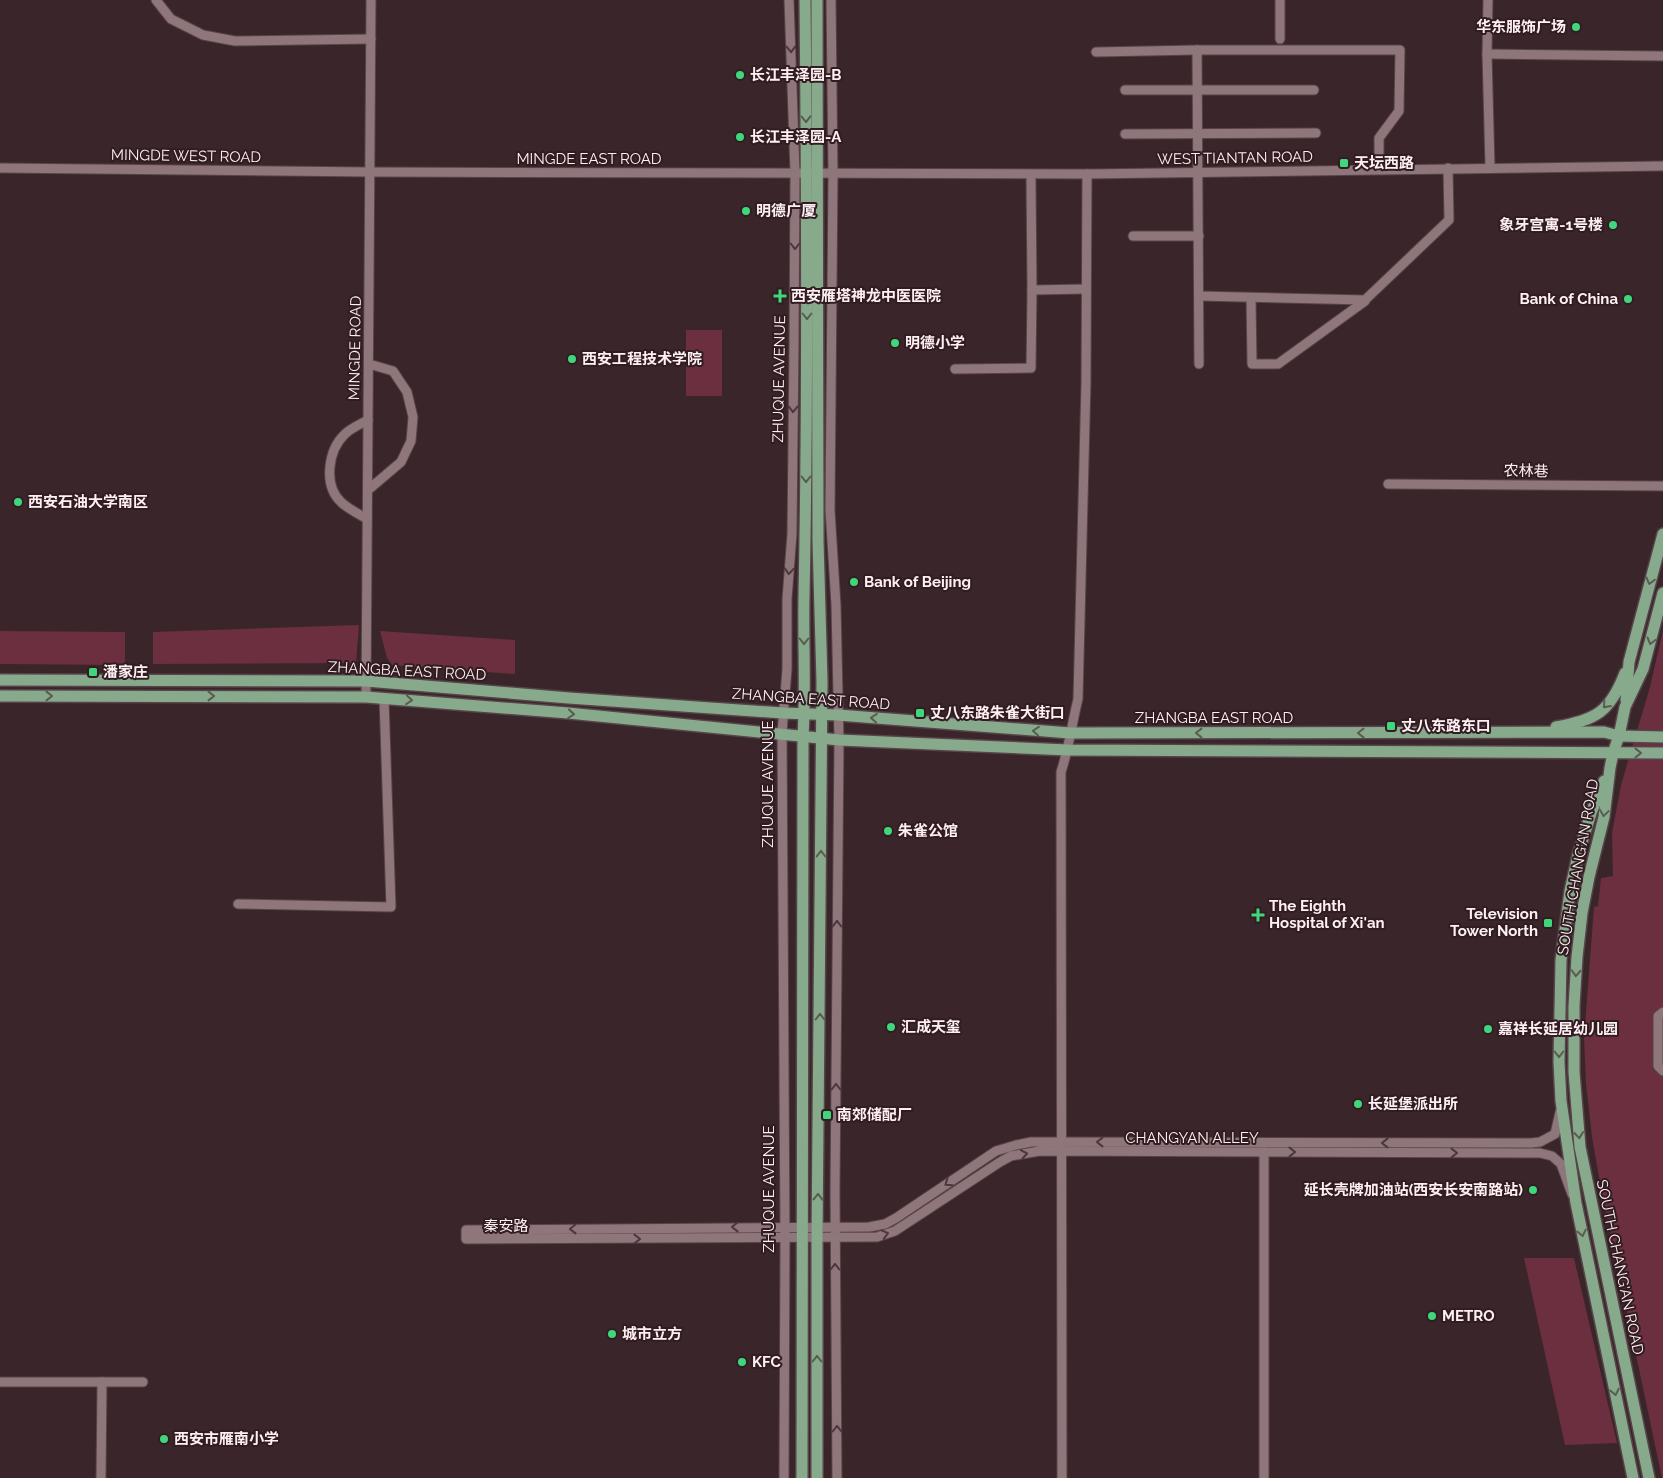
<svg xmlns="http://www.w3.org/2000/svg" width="1663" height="1478" font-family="Raleway,'Noto Sans SC',sans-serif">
<rect width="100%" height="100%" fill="#3a262a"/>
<!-- green -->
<g fill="#6b2f3f">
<rect x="686" y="330" width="36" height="66"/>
<path d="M359,625L356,663L153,664V632Z"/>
<path d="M1663,630V1478H1662L1602,1194L1592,1137L1586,1084L1584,1038L1594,907L1598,906L1601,878L1613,876L1612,833L1621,785L1650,687Z"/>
<path d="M0,631L125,632V665L0,664Z"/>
<path d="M380,631L515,640V674L392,665L387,658Z"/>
<path d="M1524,1258H1574L1617,1443L1565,1445Z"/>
</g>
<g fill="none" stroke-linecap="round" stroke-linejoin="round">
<defs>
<g id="minor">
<path d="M156,0L171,19L203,35L235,41L371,39"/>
<path d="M831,0L833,174L830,510L836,605L839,740L835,1191L837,1478"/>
<path d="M1488,0L1487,54L1490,167"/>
<path d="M1280,39V0"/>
<path d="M1096,52L1197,50"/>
<path d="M1487,54L1663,56"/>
<path d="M1125,90H1314"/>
<path d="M1125,134L1316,133"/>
<path d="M0,168L371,172L1087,174L1663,166"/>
<path d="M1031,180L1032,290L1086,289"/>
<path d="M1133,236H1199"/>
<path d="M1199,296L1365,300L1449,220L1448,168"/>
<path d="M1251,298L1252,364H1278L1365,301"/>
<path d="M1199,364L1197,50H1400L1399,111L1379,138V169"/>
<path d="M955,369L1031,368L1032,290"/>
<path d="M1388,484L1663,486"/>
<path d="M368,490L401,462L411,441L413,417L407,392L393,371L369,364"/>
<path d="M367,519C359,514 348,509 341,502C323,485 328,450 345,434C351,428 361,424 368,420"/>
<path d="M366,697L371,0"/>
<path d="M238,904L391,907L384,698"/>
<path d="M1663,1012L1658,1016V1066L1663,1071"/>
<path d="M1560,1112L1555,1134L1540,1142L1531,1143L1061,1142H1031L1016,1145L996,1151L896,1218L885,1224L869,1227L466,1230V1239L877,1237L895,1231L1000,1162L1011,1156L1040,1151L1540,1153L1552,1156L1561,1164L1572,1194"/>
<path d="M0,1382H143"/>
<path d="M101,1478L102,1382"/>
<path d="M784,1478L785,1238L782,733L787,669V599L792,534L794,344L795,173L789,0"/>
<path d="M1062,1478L1061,772C1069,748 1072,723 1078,699L1086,382L1087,174"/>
<path d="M1264,1478V1152"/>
</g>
<g id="major">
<path d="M0,680L366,681L569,698L783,713L838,715L1070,733L1604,732L1619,736L1663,737"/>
<path d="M0,696L366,697L568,713L839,740L1068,750L1663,753"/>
<path d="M1626,700L1629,662L1663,534"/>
<path d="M1556,727C1596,720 1610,712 1625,673"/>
<path d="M1604,781L1591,813L1578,855L1570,891L1561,960L1559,1062L1561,1101L1576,1203L1633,1478"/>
<path d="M802,1478L803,736C806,690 803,643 804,596C808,398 807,199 805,0"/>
<path d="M817,1478V1238L822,681L818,541L817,0"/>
<path d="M1649,1478L1580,1147L1574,1072V1006L1577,957L1582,913L1589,877L1604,817L1610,768L1613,753L1619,736L1625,707L1643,669L1663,593"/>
</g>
</defs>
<!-- minor casing -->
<use href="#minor" stroke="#564449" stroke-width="11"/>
<!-- major casing -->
<use href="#major" stroke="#564449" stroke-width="14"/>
<!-- minor -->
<use href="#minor" stroke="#8f767b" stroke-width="9"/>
<!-- major -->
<use href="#major" stroke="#88aa8c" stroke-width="11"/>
</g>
<!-- one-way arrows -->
<defs><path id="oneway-chevron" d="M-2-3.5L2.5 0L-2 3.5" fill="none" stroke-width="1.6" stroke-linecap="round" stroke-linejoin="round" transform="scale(1.25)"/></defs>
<g stroke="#4c373c">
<use href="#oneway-chevron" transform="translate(791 49) rotate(88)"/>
<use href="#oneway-chevron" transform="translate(795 246) rotate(90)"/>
<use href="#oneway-chevron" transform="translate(793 409) rotate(91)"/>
<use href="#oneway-chevron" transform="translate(789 571) rotate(94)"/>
<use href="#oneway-chevron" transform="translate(837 924) rotate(-90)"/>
<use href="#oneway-chevron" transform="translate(836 1087) rotate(-90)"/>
<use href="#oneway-chevron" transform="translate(1100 1142) rotate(-180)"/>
<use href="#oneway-chevron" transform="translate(1385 1143) rotate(-180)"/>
<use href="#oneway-chevron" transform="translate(1292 1152)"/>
<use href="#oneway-chevron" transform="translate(1454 1153)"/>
<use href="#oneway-chevron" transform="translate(1024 1154) rotate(-10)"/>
<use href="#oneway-chevron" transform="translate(948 1183) rotate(145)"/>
<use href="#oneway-chevron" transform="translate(735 1227) rotate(179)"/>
<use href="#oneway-chevron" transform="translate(573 1229) rotate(179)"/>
<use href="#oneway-chevron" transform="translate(885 1234) rotate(-15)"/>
<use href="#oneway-chevron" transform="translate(637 1239)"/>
<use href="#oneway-chevron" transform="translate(835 1267) rotate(-90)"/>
<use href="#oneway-chevron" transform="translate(837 1429) rotate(-90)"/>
</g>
<g stroke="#585c51">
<use href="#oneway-chevron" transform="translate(806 119) rotate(89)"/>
<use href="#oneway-chevron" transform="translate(807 316) rotate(90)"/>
<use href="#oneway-chevron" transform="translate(806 479) rotate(90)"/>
<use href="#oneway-chevron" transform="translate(1650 581) rotate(105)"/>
<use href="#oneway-chevron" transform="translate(804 641) rotate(90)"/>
<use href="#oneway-chevron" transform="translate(1651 641) rotate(105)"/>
<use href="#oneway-chevron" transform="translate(49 696)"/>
<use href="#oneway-chevron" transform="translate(211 696)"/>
<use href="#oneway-chevron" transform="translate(409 700) rotate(5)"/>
<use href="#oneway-chevron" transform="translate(1606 705) rotate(132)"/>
<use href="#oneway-chevron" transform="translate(571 714) rotate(5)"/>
<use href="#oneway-chevron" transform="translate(874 718) rotate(-175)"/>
<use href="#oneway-chevron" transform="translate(1036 731) rotate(-175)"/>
<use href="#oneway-chevron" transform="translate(1199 733) rotate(180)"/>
<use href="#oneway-chevron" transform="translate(1361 733) rotate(180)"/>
<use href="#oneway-chevron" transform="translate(1638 753)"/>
<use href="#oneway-chevron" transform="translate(1604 813) rotate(98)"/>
<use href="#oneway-chevron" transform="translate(821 854) rotate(-90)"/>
<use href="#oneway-chevron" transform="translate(1576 973) rotate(93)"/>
<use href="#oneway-chevron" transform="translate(820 1017) rotate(-90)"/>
<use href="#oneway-chevron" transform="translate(1559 1054) rotate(90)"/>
<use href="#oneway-chevron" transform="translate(1579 1135) rotate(84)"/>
<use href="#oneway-chevron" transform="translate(818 1197) rotate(-89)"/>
<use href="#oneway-chevron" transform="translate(1582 1233) rotate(78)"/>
<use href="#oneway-chevron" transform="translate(817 1359) rotate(-90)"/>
<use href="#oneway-chevron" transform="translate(1615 1392) rotate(78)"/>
</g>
<!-- markers -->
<g fill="#40d77c" stroke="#301c21" stroke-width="2">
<circle cx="1576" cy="27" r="5"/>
<circle cx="740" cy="75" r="5"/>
<circle cx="740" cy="137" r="5"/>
<rect x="1339" y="158" width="10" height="10" rx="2.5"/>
<circle cx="746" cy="211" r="5"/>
<circle cx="1613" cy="225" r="5"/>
<path d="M777.5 288.5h5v5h5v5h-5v5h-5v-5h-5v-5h5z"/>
<circle cx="1628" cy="299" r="5"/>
<circle cx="895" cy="343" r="5"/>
<circle cx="572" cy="359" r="5"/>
<circle cx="18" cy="502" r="5"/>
<circle cx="854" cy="582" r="5"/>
<rect x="88" y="667" width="10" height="10" rx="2.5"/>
<rect x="915" y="708" width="10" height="10" rx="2.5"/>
<rect x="1386" y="721" width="10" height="10" rx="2.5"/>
<circle cx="888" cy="831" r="5"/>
<path d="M1255.5 907.5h5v5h5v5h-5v5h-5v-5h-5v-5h5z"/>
<rect x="1543" y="918" width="10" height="10" rx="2.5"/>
<circle cx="891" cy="1027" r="5"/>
<circle cx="1488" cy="1029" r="5"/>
<circle cx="1358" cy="1104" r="5"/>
<rect x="822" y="1110" width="10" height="10" rx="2.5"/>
<circle cx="1533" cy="1190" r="5"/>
<circle cx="1432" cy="1316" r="5"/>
<circle cx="612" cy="1334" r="5"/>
<circle cx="742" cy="1362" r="5"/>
<circle cx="164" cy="1439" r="5"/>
</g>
<g text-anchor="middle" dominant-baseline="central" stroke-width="4" stroke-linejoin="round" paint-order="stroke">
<!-- poi labels -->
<g font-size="15" font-weight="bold" fill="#feeff2" stroke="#301c21" text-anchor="start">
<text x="1566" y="27" text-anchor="end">华东服饰广场</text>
<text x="750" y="75">长江丰泽园-B</text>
<text x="750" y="137">长江丰泽园-A</text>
<text x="1354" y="163">天坛西路</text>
<text x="756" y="211">明德广厦</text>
<text x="1603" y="225" text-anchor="end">象牙宫寓-1号楼</text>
<text x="791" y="296">西安雁塔神龙中医医院</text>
<text x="1618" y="299" text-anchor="end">Bank of China</text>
<text x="905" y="343">明德小学</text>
<text x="582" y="359">西安工程技术学院</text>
<text x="28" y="502">西安石油大学南区</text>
<text x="864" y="582">Bank of Beijing</text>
<text x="103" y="672">潘家庄</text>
<text x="930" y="713">丈八东路朱雀大街口</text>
<text x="1401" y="726">丈八东路东口</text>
<text x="898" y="831">朱雀公馆</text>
<text x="1269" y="906">The Eighth<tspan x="1269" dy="17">Hospital of Xi'an</tspan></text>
<text x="1538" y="914" text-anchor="end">Television<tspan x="1538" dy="17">Tower North</tspan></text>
<text x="901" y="1027">汇成天玺</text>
<text x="1498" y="1029">嘉祥长延居幼儿园</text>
<text x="1368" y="1104">长延堡派出所</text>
<text x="837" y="1115">南郊储配厂</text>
<text x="1523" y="1190" text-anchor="end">延长壳牌加油站(西安长安南路站)</text>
<text x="1442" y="1316">METRO</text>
<text x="622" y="1334">城市立方</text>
<text x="752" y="1362">KFC</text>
<text x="174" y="1439">西安市雁南小学</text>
</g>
<!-- street labels -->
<g font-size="15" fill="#feeff2" stroke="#301c21">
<text transform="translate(186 156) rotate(1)">MINGDE WEST ROAD</text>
<text transform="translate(1235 158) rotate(-1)">WEST TIANTAN ROAD</text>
<text x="589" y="159">MINGDE EAST ROAD</text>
<text transform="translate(355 348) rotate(-89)">MINGDE ROAD</text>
<text transform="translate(779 379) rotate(-89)">ZHUQUE AVENUE</text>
<text transform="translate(1526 471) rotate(1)">农林巷</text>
<text transform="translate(407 671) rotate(3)">ZHANGBA EAST ROAD</text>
<text transform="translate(811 699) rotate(4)">ZHANGBA EAST ROAD</text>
<text x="1214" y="718">ZHANGBA EAST ROAD</text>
<text transform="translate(768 784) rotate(-90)">ZHUQUE AVENUE</text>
<text transform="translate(1578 867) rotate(-80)">SOUTH CHANG'AN ROAD</text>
<text x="1192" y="1138">CHANGYAN ALLEY</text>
<text transform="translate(769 1189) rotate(-90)">ZHUQUE AVENUE</text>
<text x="506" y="1226">秦安路</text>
<text transform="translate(1620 1267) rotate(78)">SOUTH CHANG'AN ROAD</text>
</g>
</g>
</svg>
